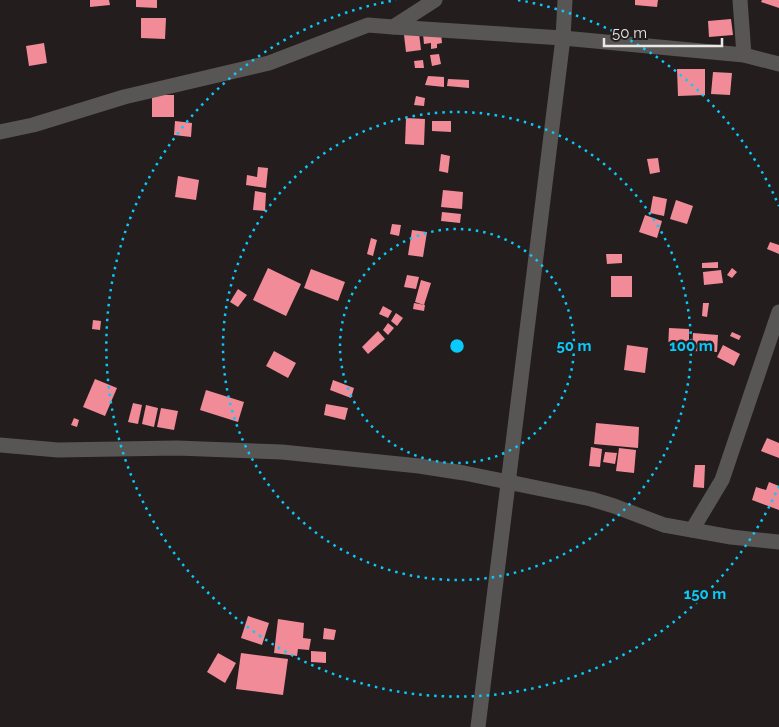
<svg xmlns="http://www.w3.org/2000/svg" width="779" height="727" font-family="Raleway,sans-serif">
<rect width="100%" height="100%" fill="#231d1e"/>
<!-- building -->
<g fill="#f28b98">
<path d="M90,0H109L110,5L90,7Z"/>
<path d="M136,0H157V8L136,7Z"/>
<path d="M635,0H658L657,7L635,5Z"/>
<path d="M762,0H779V8L761,2Z"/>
<path d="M141,18H166L165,39L141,38Z"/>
<path d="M731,19L733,35L709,37L708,21Z"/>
<path d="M419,33L421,50L406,52L404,35Z"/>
<path d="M441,33L442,43L437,44V48L431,49V43L424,44L423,34Z"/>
<path d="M44,43L47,63L29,66L26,46Z"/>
<path d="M439,54L441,64L432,66L430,55Z"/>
<path d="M423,60L424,68H415L414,61Z"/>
<path d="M677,69H705V95L678,96Z"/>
<path d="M713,72L732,73L730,95L711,94Z"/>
<path d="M428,76L444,77V87L425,85Z"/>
<path d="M448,79L469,80V88L447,86Z"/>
<rect x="152" y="95" width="22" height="22"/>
<path d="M416,96L425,98L424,106L414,105Z"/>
<path d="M406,118L425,119L424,145L405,144Z"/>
<path d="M175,121L192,123L191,137L174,135Z"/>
<path d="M432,121H451V132L432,131Z"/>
<path d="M441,154L450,156L448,173L439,171Z"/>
<path d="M658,158L660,172L650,174L647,159Z"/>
<path d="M258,167L268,168L266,188L246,185L247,175L257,177Z"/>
<path d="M178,176L199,180L196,200L175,197Z"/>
<path d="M443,190L463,192L462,209L441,207Z"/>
<path d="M255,191L266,193L265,211L253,210Z"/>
<path d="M653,196L667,199L664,216L650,213Z"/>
<path d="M676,200L693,206L687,224L670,219Z"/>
<path d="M442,212L461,214L460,223L441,221Z"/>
<path d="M645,215L662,221L657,238L639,232Z"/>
<path d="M392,224L401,225L399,236L390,234Z"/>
<path d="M412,230L427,232L423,257L408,255Z"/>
<path d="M371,238L377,240L373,256L367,254Z"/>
<path d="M770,242L779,245V254L767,249Z"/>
<path d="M606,254H622V263L607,264Z"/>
<path d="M718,262V268H702V263Z"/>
<path d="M268,268L301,284L286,316L253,300Z"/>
<path d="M732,268L737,272L732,278L727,275Z"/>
<path d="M311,269L345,282L338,301L304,288Z"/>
<path d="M721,270L723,283L704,285L703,272Z"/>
<path d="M407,275L419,277L416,289L404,287Z"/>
<rect x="611" y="276" width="21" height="21"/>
<path d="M421,280L431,283L424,305L415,302Z"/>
<path d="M238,289L247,295L238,307L230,302Z"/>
<path d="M414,303L425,305L424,311L413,309Z"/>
<path d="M703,303H709L707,317L702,316Z"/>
<path d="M383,306L392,311L388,318L379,314Z"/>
<path d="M396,313L403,318L397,326L391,321Z"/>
<path d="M93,320L101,321L100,330L92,329Z"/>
<path d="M388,323L394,328L388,335L383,330Z"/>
<path d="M669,328L689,329V350H668Z"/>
<path d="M378,331L385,339L368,354L362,347Z"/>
<path d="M732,332L741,336L739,340L730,336Z"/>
<path d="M693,333L718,335L717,352L692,351Z"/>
<path d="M627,345L648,348L645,373L624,370Z"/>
<path d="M723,345L740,354L734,366L717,357Z"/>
<path d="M274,351L296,363L288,378L266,366Z"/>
<path d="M95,379L117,388L105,416L83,407Z"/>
<path d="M333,380L354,388L351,398L330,390Z"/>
<path d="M206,390L244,402L238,422L200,410Z"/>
<path d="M133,403L142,405L138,424L128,422Z"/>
<path d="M326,404L348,408L345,420L324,415Z"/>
<path d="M146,405L158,408L154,427L142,424Z"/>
<path d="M161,408L178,411L174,430L157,427Z"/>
<path d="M74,418L79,420L77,427L71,425Z"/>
<path d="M596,423L639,427L638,448L594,444Z"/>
<path d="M767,438L779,443V458L761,451Z"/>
<path d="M591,447L602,449L600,467L589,466Z"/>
<path d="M619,448L636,450L634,473L616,471Z"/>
<path d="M605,452L617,453L615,464L603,462Z"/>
<path d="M695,465H705L704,488L693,487Z"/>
<path d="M769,482L779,486V510L752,500L756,487L766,490Z"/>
<path d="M248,616L269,623L262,645L241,638Z"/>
<path d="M278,619L304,623L303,638L311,639L309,650L298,649L297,656L274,653Z"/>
<path d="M324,628L336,630L334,640L323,639Z"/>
<path d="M311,651L326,652V663L311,662Z"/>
<path d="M218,653L236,663L225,683L207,672Z"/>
<path d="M241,653L288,659L283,695L236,689Z"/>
</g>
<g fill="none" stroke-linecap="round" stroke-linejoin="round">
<!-- minor -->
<g stroke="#585555" stroke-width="15">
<path d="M740,0L744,55"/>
<path d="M393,27L563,38L744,55L779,64"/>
<path d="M0,132L33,125L124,97L269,63L368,25L393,27L435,0"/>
<path d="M0,445L58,450L177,448L282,452L419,466L464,473L591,499L614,506L664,525L731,537L779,542"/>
<path d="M692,530L722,480L779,312"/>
<path d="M478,727L563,38L565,0"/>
</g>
</g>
<!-- distance rings -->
<g fill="none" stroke="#09cafa" stroke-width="2.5" stroke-dasharray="2.5 5">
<circle cx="457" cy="346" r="117"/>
<circle cx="457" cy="346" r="234"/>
<path d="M779 486A351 351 0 1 1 396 0M518 0A351 351 0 0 1 779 206"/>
</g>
<circle cx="457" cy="346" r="8" fill="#09cafa" stroke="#231d1e" stroke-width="2.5"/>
<g font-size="15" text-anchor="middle" font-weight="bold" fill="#09cafa" stroke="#231d1e" stroke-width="5" stroke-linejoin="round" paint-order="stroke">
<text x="574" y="351">50 m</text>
<text x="691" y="351">100 m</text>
<text x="705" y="599">150 m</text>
</g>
<!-- scale -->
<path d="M604 38v8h118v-8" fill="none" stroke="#ebe7e7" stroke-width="2.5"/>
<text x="612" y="38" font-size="15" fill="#ebe7e7" stroke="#231d1e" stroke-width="4" paint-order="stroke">50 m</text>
</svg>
